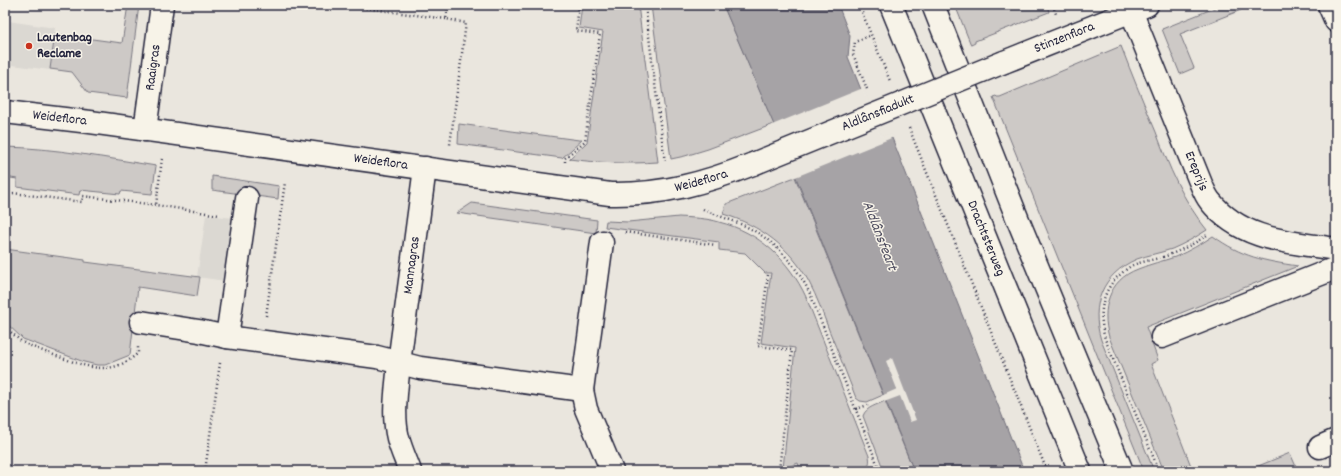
<svg xmlns="http://www.w3.org/2000/svg" width="1341" height="476" font-family="Dekko,sans-serif">
<rect width="100%" height="100%" fill="#eae6de"/>
<filter id="ink" filterUnits="userSpaceOnUse"><feTurbulence type="fractalNoise" baseFrequency=".025" numOctaves="2"/><feDisplacementMap in="SourceGraphic" scale="8" xChannelSelector="R" yChannelSelector="G"/><feConvolveMatrix kernelMatrix="1 2 1 2 8 2 1 2 1" color-interpolation-filters="sRGB"/></filter>
<g filter="url(#ink)">
<!-- built -->
<g fill="#dbd8d2">
<path d="M5,5H9L8,21L55,28L50,70L12,65L11,75L5,74Z"/>
<path d="M206,215L234,218L226,281L197,277Z"/>
</g>
<!-- green -->
<g fill="#cdc9c6" stroke="#787680">
<path d="M128,5H139L127,98L88,93L72,72L50,69L55,34L122,43Z"/>
<path d="M582,5H638L658,162C627,164 599,163 569,159L587,142L603,32L579,28Z"/>
<path d="M651,5H723L774,124L708,149L685,156L671,159Z"/>
<path d="M955,5H1047L1049,12L975,41V43L971,45Z"/>
<path d="M1222,5H1239L1241,10L1180,34L1194,68L1180,74L1162,29Z"/>
<path d="M1121,46C1132,75 1144,104 1156,132C1169,167 1183,201 1207,230C1196,237 1184,244 1172,249C1160,253 1148,255 1137,259C1102,274 1090,305 1101,340L1154,471H1144L993,97L996,96L997,97H1000Z"/>
<path d="M459,124L579,140H582L562,158L458,144Z"/>
<path d="M5,147C55,148 106,158 156,166L152,194L121,191L120,194L80,190L79,195L17,187V179L5,177Z"/>
<path d="M212,176L279,186L278,199L212,190Z"/>
<path d="M795,177L883,395L867,402L860,401L856,398C847,375 838,352 829,330C823,314 817,297 809,282C791,248 760,225 723,214L726,204Z"/>
<path d="M472,203L597,220L596,233L457,213Z"/>
<path d="M679,217C692,218 707,218 719,222C759,232 789,260 806,297L869,456C871,465 867,468 860,471H801L798,463L783,469L795,348L761,343L771,273H765L745,253L719,250V242L605,227L606,221L628,222Z"/>
<path d="M1213,236C1242,257 1264,261 1298,266L1146,327L1158,360L1151,364L1193,471H1164L1109,337C1101,310 1108,280 1138,269C1150,264 1163,261 1175,257C1189,251 1201,244 1213,236Z"/>
<path d="M5,249L85,260V262L200,277L197,296L138,287L130,355L105,365H97L84,362L23,339L5,322Z"/>
<path d="M885,401L914,471H884L863,416C866,407 877,405 885,401Z"/>
<path d="M1290,453L1298,471H1246Z"/>
</g>
<!-- water -->
<path fill="#a6a3a6" stroke="#716f7b" d="M723,5H838L850,36L848,57L880,137L892,138L1024,471H914L791,165Z"/>
<!-- pier -->
<g fill="#eae6de">
<path d="M863,88L881,135L892,136L894,137L793,178L772,125Z"/>
<path d="M892,358L916,420L910,422L900,396L884,402L881,396L897,389L886,361Z"/>
</g>
<g fill="none" stroke-linecap="round" stroke-linejoin="round">
<defs>
<g id="street">
<path d="M1329,5L1336,21"/>
<path id="s1" d="M1131,11L1199,179C1202,186 1205,195 1210,201C1242,241 1290,242 1336,249"/>
<path id="s2" d="M145,130L162,5"/>
<path d="M602,242L582,390L586,409L612,471"/>
<path d="M141,322L199,331L227,337L377,357L420,368L582,390"/>
<path d="M227,337L247,198"/>
<path d="M1162,337L1336,268"/>
<path d="M1320,447L1336,440"/>
<path id="s3" d="M410,471C406,460 401,450 398,438C392,414 397,387 399,363L425,168"/>
</g>
<g id="secondary">
<path id="s4" d="M1004,62L1147,5"/>
<path id="s5" d="M5,112L90,122L610,194C662,195 705,183 753,164"/>
</g>
<g id="primary">
<path id="s6" d="M891,5L1080,471"/>
<path d="M933,5L1018,220L1122,471"/>
</g>
</defs>
<!-- street casing -->
<use href="#street" stroke="#22223b" stroke-width="25"/>
<!-- secondary casing -->
<use href="#secondary" stroke="#22223b" stroke-width="25"/>
<!-- primary casing -->
<use href="#primary" stroke="#22223b" stroke-width="25"/>
<!-- path -->
<g stroke="#22223b" stroke-width="2.5" stroke-dasharray="1 3" stroke-linecap="butt">
<path d="M342,5L446,19"/>
<path d="M448,5L446,19L466,23L450,145"/>
<path d="M645,5L665,163"/>
<path d="M859,5L890,81"/>
<path d="M1053,5L1056,14"/>
<path d="M867,89L853,54L855,42L871,35"/>
<path d="M909,128L1047,471"/>
<path d="M162,159L156,205L219,215"/>
<path d="M565,162V158L585,141L600,34L576,31L579,5"/>
<path d="M5,192L82,202L83,196L156,205"/>
<path d="M703,209C717,216 733,220 747,227C776,241 798,267 811,296L880,471"/>
<path d="M625,232L716,245"/>
<path d="M768,275L758,346L792,350L779,471"/>
<path d="M266,316L285,182"/>
<path d="M5,327L22,342L31,346C42,351 54,355 65,359C93,369 114,375 138,353V347"/>
<path d="M856,409L868,405"/>
<path d="M205,471L220,363"/>
<path d="M870,471L878,468"/>
<path d="M1159,471L1105,339C1099,317 1100,296 1116,278C1121,274 1127,268 1133,265C1143,261 1153,260 1163,257C1178,252 1194,244 1207,235"/>
</g>
<!-- street -->
<use href="#street" stroke="#f7f3e8" stroke-width="22"/>
<!-- secondary -->
<use href="#secondary" stroke="#f7f3e8" stroke-width="22"/>
<!-- primary -->
<use href="#primary" stroke="#f7f3e8" stroke-width="22"/>
<defs>
<g id="secondary-bridge">
<path id="s7" d="M753,164L1004,62"/>
</g>
</defs>
<!-- secondary-bridge casing -->
<use href="#secondary-bridge" stroke="#22223b" stroke-width="25" stroke-linecap="butt"/>
<!-- secondary-bridge -->
<use href="#secondary-bridge" stroke="#f7f3e8" stroke-width="22"/>
</g>
</g>
<!-- markers -->
<circle fill="#c8321e" stroke="#f7f3e8" stroke-width="1.5" cx="29" cy="46" r="4"/>
<g text-anchor="middle" dominant-baseline="central" stroke-width="3" stroke-linejoin="round" paint-order="stroke">
<!-- poi labels -->
<g font-size="14" font-weight="bold" fill="#22223b" stroke="#f7f3e8" text-anchor="start">
<text x="37" y="38">Lautenbag<tspan x="37" dy="16">Reclame</tspan></text>
</g>
<!-- street labels -->
<g font-size="14" fill="#22223b" stroke="#f7f3e8">
<text stroke="none"><textPath href="#s4" startOffset="65">Stinzenflora</textPath></text>
<text stroke="none"><textPath href="#s2" startOffset="63">Raaigras</textPath></text>
<text stroke="none"><textPath href="#s7" startOffset="135">Aldlânsfiadukt</textPath></text>
<text stroke="none"><textPath href="#s5" startOffset="55">Weideflora</textPath></text>
<text stroke="none"><textPath href="#s5" startOffset="379">Weideflora</textPath></text>
<text stroke="none"><textPath href="#s1" startOffset="173">Ereprijs</textPath></text>
<text stroke="none"><textPath href="#s5" startOffset="703">Weideflora</textPath></text>
<text stroke="none"><textPath href="#s6" startOffset="252">Drachtsterweg</textPath></text>
<text stroke="none"><textPath href="#s3" startOffset="209">Mannagras</textPath></text>
</g>
<!-- water labels -->
<g font-size="15" font-style="italic" fill="#504f60" stroke="#f7f3e8">
<text transform="translate(879 236) rotate(69)">Aldlânsfeart</text>
</g>
</g>
<!-- margin -->
<rect width="1341" height="476" fill="none" stroke="#f7f3e8" stroke-width="20"/>
<rect x="10" y="10" width="1321" height="456" fill="none" stroke="#22223b" stroke-width="1.5" filter="url(#ink)"/>
</svg>
